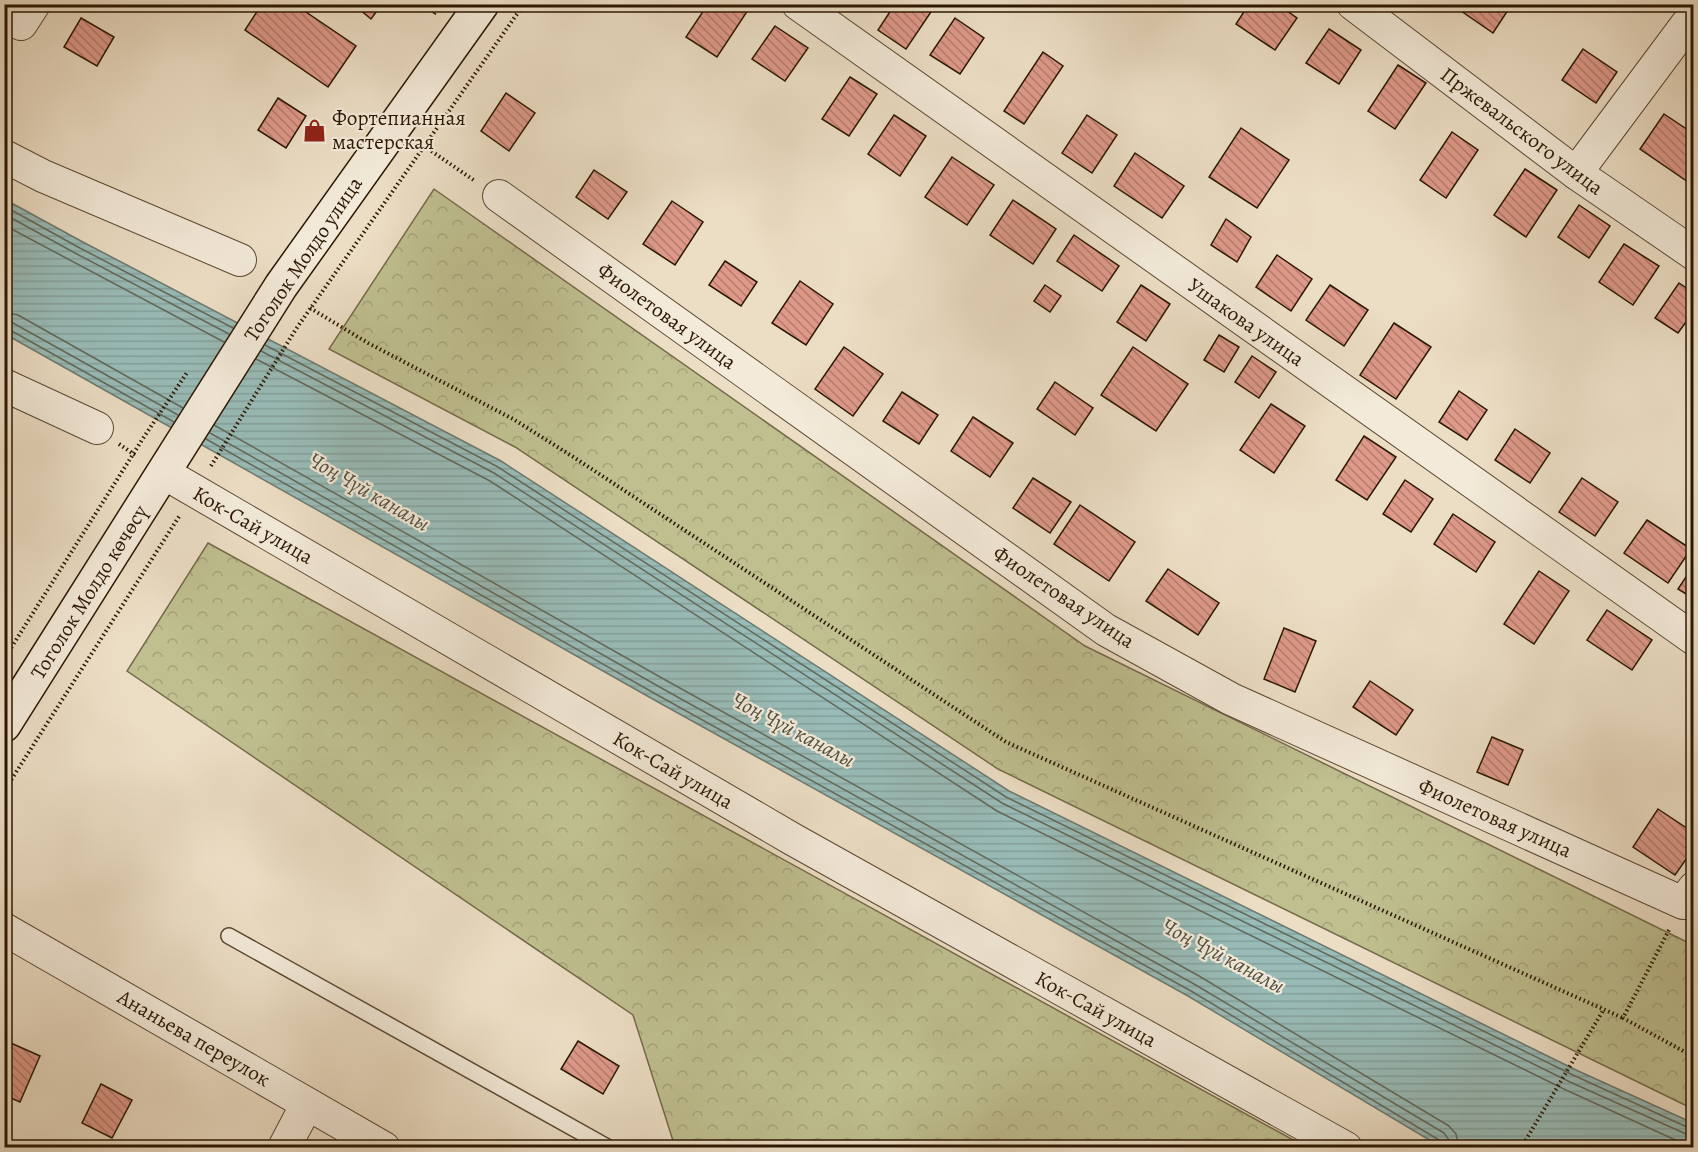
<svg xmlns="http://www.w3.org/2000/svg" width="1698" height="1152" font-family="Alegreya,serif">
<defs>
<pattern id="forest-crowns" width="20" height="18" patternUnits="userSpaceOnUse" patternTransform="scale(1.5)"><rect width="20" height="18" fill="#bfbf90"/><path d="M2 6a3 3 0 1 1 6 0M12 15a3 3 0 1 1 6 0" fill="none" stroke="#a4a37b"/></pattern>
<pattern id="water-rules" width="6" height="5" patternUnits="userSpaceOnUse" patternTransform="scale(1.5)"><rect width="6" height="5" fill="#99bcb8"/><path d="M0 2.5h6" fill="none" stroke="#84a19d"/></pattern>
<pattern id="building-back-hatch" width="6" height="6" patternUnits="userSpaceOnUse" patternTransform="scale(1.5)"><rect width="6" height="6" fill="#de9989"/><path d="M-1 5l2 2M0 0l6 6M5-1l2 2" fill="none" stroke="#b47c6e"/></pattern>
</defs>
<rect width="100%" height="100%" fill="#ecdec5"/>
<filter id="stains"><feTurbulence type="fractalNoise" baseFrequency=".00333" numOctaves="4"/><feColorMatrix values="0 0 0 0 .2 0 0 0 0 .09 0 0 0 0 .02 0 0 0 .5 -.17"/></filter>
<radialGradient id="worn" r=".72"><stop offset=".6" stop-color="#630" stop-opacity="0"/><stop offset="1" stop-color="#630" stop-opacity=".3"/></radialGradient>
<!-- forest -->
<g fill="url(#forest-crowns)" stroke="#756b49" stroke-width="1.5">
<path d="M434,189L1085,646L1693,945V1109L998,769L515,447L329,349Z"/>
<path d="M208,543L1306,1147H675L633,1015L127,671Z"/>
</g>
<!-- water -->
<path fill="url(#water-rules)" stroke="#6d7a6f" stroke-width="1.5" d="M4,199L81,241L501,461L1009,791L1576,1070L1693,1123V1147H1441L1188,996L658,702L5,334Z"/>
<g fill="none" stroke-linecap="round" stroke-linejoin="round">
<!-- shore -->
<g stroke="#626a5d" stroke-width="1.5">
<path d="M4,206L78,247L233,328"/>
<path d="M4,214L75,253L229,334"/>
<path d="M4,225L224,342"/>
<path d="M4,312L18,315L183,408"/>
<path d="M4,321L13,323L178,415"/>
<path d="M4,329L10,330L174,422"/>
<path d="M265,345L498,467L1006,797L1573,1075L1689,1128H1694"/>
<path d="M261,351L494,473L1002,803L1570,1082L1686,1134L1694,1136"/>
<path d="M256,359L490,481L997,811L1566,1090L1682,1143L1694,1145"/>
<path d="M214,425L669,682L1199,976L1449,1126L1456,1134L1459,1148"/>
<path d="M210,433L665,690L1194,984L1444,1133L1449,1140L1450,1148"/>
<path d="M206,439L661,697L1191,991L1439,1140L1442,1143L1443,1148"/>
</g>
</g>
<!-- building -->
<g fill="url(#building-back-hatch)" stroke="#2b1702" stroke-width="1.5">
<path d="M262,4H294L356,46L328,87L245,30Z"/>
<path d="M353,4H382L371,19Z"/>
<path d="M708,4H745L750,7L717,57L686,37Z"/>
<path d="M895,4H932L935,6L906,49L878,30Z"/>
<path d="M1249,4H1277L1297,18L1275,50L1236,24Z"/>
<path d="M1451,4H1512L1493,33Z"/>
<path d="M81,18L114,37L97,66L64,47Z"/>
<path d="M955,18L984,38L960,74L930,55Z"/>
<path d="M775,26L808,48L785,81L752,59Z"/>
<path d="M1329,29L1361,50L1339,84L1306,63Z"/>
<path d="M1583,49L1617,72L1596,103L1562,80Z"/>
<path d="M1043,52L1063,66L1024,124L1004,111Z"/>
<path d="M1398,65L1426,83L1395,129L1368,111Z"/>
<path d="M850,77L877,94L849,136L822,119Z"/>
<path d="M506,93L535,113L509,151L481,131Z"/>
<path d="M278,98L306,116L286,148L258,130Z"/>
<path d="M1664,114L1694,134V180L1691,184L1640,149Z"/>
<path d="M894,115L926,136L900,176L868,154Z"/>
<path d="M1087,115L1117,135L1092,173L1062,153Z"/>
<path d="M1241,128L1289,160L1257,208L1209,177Z"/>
<path d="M1452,132L1478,150L1446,198L1420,180Z"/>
<path d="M1135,153L1184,186L1162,218L1114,186Z"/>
<path d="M952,157L994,185L967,225L925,197Z"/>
<path d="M1525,169L1557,190L1526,237L1494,215Z"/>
<path d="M594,170L627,192L608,219L576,197Z"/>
<path d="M1013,200L1056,229L1033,264L990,235Z"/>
<path d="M672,201L703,222L675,265L643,244Z"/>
<path d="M1579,205L1610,226L1589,258L1558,237Z"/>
<path d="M1226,219L1251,237L1237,262L1211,245Z"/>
<path d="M1074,235L1119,266L1102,291L1057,261Z"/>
<path d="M1624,244L1659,266L1633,305L1599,282Z"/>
<path d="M1277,255L1312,279L1291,311L1256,287Z"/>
<path d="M725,261L757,282L741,306L709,285Z"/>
<path d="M800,281L833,304L806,345L772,323Z"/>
<path d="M1679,283L1694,293V311L1678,333L1655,318Z"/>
<path d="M1045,285L1061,296L1050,312L1034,301Z"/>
<path d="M1141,285L1170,304L1146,341L1117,322Z"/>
<path d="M1330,285L1368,310L1344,346L1306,320Z"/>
<path d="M1394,323L1431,347L1396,399L1360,375Z"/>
<path d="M1219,335L1239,347L1224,372L1204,360Z"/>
<path d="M844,347L883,374L853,416L815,389Z"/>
<path d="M1133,347L1188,384L1156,431L1101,395Z"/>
<path d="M1252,356L1276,372L1259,398L1235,382Z"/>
<path d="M1055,382L1093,408L1075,435L1037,409Z"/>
<path d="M1459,391L1487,410L1467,440L1439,422Z"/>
<path d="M902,392L938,415L919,444L883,421Z"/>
<path d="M1271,404L1305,426L1274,473L1240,450Z"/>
<path d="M973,417L1013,443L990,477L951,451Z"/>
<path d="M1515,429L1550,453L1530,483L1495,460Z"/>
<path d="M1364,436L1396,457L1367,500L1336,480Z"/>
<path d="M1033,478L1071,502L1050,533L1013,508Z"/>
<path d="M1582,478L1618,502L1595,536L1559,512Z"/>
<path d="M1405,480L1433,499L1411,532L1383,514Z"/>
<path d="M1080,505L1135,542L1109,581L1054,544Z"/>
<path d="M1453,514L1495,542L1476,572L1434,544Z"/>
<path d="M1647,520L1691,549L1668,583L1624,553Z"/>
<path d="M1694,565V599L1678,589Z"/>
<path d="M1168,569L1219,603L1198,635L1146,601Z"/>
<path d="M1539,571L1569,591L1534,644L1504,624Z"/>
<path d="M1607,610L1652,640L1632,670L1587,640Z"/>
<path d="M1284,628L1316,641L1295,692L1264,679Z"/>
<path d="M1370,681L1413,710L1396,735L1353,707Z"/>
<path d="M1492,737L1523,750L1508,785L1477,772Z"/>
<path d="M1658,809L1694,833V848L1675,875L1633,847Z"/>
<path d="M4,1040L40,1056L20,1102L4,1095Z"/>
<path d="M578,1041L619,1066L603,1094L561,1069Z"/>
<path d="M101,1084L132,1100L112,1138L82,1123Z"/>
</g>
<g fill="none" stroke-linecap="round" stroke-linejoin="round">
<defs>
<path id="service" d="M229,936L609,1148"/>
<g id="minor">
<path d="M798,4L1694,639"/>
<path d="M1353,4L1576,173L1694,254"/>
<path d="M21,24L34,4"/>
<path d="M4,156L43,176L240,260"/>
<path d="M1576,173L1687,24L1694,29"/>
<path d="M499,196L1106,630L1231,699L1683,903L1694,888"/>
<path d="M4,385L97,428"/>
<path d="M164,473L794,840L1346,1148"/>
<path d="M4,929L384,1148"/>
<path d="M284,1148L307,1104"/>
</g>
<path id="secondary" d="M4,725L281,286L482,4"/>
</defs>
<!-- service casing -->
<use href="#service" stroke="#5b4933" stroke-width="18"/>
<!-- minor casing -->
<use href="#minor" stroke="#5b4933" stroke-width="34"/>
<!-- secondary casing -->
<use href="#secondary" stroke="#2b1702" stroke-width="36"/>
<!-- path -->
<g stroke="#2b1702" stroke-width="4" stroke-dasharray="1.5 3" stroke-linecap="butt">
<path d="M434,14L440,4"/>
<path d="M424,146L475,181"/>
<path d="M310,308L368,343L513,419L575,458L1006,742L1623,1018"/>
<path d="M119,444L135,455"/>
<path d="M211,466L296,329L524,4"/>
<path d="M4,659L142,440L188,371"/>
<path d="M4,791L180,515"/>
<path d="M1669,930L1623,1018L1694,1057"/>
<path d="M1521,1148L1604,1009"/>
</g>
<!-- service -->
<use href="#service" stroke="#f3ead9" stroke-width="15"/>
<!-- minor -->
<use href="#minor" stroke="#f3ead9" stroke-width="32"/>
<!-- secondary -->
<use href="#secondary" stroke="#f3ead9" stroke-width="33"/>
</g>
<!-- icons -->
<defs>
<symbol id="shop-bare" viewBox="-9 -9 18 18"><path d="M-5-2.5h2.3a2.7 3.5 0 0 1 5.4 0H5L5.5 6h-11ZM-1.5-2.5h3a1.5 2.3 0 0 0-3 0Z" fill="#8f2418" stroke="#f3ead9" stroke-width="2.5" paint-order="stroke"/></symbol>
</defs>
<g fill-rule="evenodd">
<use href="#shop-bare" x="298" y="114" width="33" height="33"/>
</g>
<g text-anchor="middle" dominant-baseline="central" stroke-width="4.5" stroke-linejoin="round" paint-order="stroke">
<!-- poi labels -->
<g font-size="21" fill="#2b1702" stroke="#f3ead9" text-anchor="start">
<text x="332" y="118">Фортепианная<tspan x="332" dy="24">мастерская</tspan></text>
</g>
<!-- street labels -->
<g font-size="21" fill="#2b1702" stroke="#f3ead9">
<text transform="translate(1522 131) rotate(37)">Пржевальского улица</text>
<text transform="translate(303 259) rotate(-56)">Тоголок Молдо улица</text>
<text transform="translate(667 316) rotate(36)">Фиолетовая улица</text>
<text transform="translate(1246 322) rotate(35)">Ушакова улица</text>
<text transform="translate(253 525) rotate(30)">Кок-Сай улица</text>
<text transform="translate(89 592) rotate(-58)">Тоголок Молдо көчөсү</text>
<text transform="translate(1064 597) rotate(34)">Фиолетовая улица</text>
<text transform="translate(673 770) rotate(30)">Кок-Сай улица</text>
<text transform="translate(1495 818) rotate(24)">Фиолетовая улица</text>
<text transform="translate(1096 1009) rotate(29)">Кок-Сай улица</text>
<text transform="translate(194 1038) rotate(30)">Ананьева переулок</text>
</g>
<!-- water labels -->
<g font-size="22" font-style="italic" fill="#525142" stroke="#f3ead9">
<text transform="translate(369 492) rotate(30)">Чоң Чүй каналы</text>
<text transform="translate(793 730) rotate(28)">Чоң Чүй каналы</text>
<text transform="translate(1223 956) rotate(28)">Чоң Чүй каналы</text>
</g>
</g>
<!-- margin -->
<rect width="1698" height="1152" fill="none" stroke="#ecdec5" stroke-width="24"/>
<rect x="6" y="6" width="1686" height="1140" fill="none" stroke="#2b1702" stroke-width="3"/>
<rect x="12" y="12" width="1674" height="1128" fill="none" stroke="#2b1702" stroke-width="1.5"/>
<rect width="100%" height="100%" filter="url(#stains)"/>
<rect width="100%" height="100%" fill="url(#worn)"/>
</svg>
